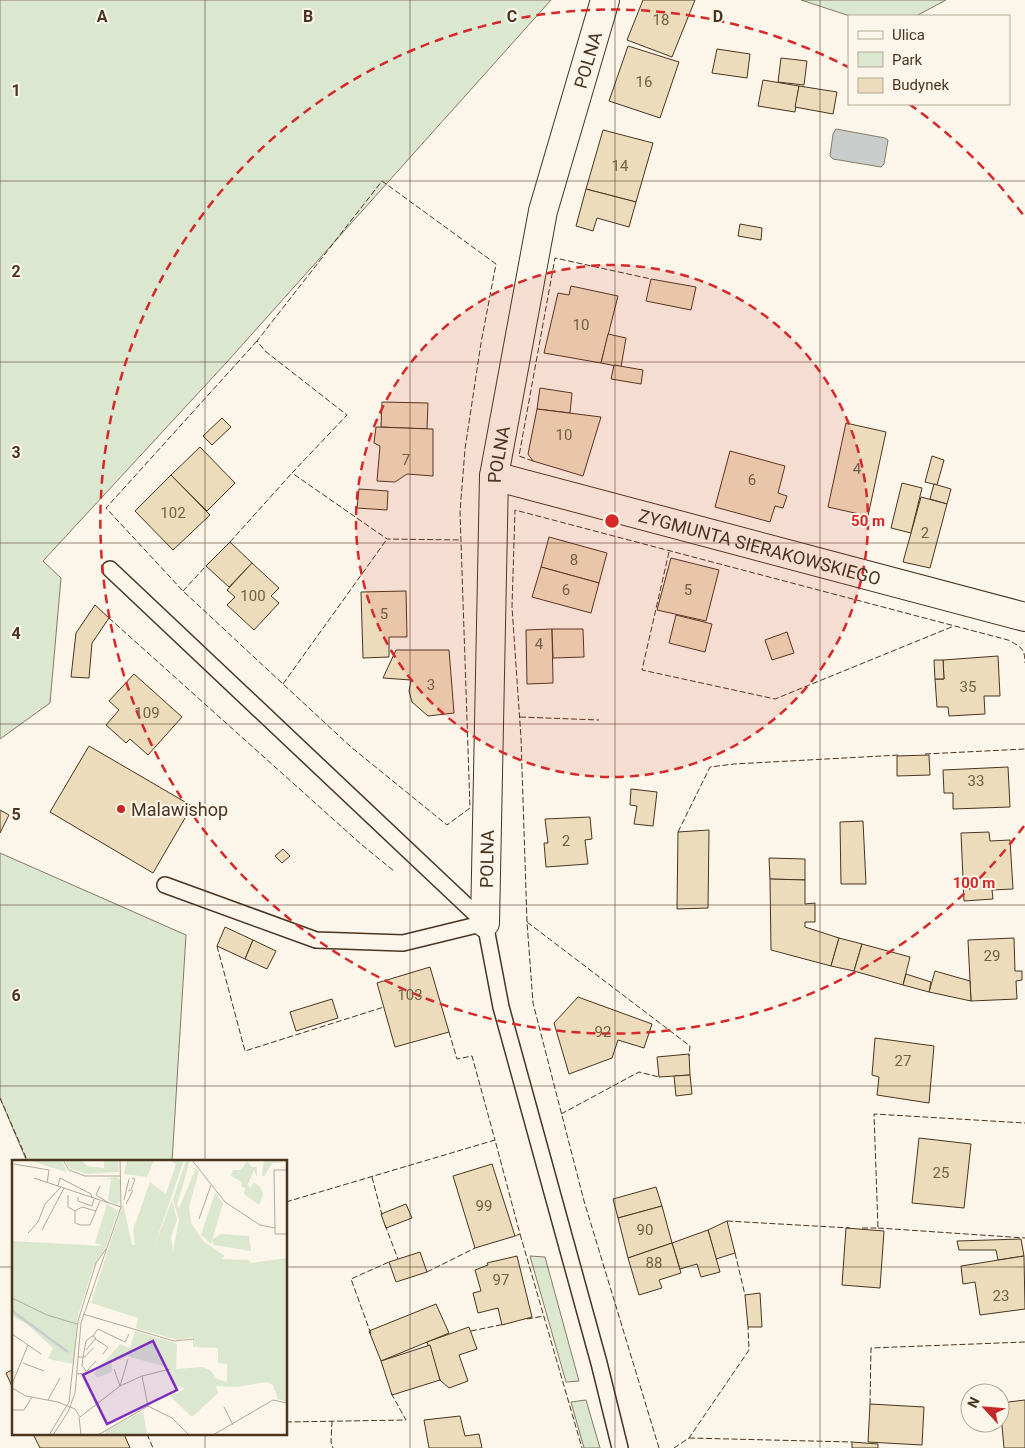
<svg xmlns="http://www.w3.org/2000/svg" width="1025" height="1448" font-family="Roboto,sans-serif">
<rect width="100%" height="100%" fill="#fbf6e9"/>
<!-- green -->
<g fill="#dce7d0" stroke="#887966">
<path d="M0,0H551L226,363L43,561L61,578L50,703L0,739Z"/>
<path d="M801,0H946L916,16H850Z"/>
<path d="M0,853L186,935L172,1162H27L0,1098Z"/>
<path d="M530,1256L545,1257L579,1381L566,1382Z"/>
<path d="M586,1400L600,1448H584L571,1402Z"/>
</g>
<!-- water -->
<path fill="#c9cecd" stroke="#887966" d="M836,129L885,138L888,140L884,164L881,167L833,159L830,156L833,134Z"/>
<!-- building -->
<g fill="#ecdcbc" stroke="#4a3520">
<path d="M643,0H695L672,57L627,40Z"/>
<path d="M628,46L679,62L660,118L609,101Z"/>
<path d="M717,49L750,54L747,78L712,73Z"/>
<path d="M781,58L807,61L804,85L778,82Z"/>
<path d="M763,80L799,86L795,112L758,106Z"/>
<path d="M799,86L837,92L833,114L795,107Z"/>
<path d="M603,130L653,143L636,202L586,189Z"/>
<path d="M586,189L636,202L629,227L597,218L593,231L576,226Z"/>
<path d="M740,224L762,228L761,240L738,236Z"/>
<path d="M651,279L696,287L691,310L646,301Z"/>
<path d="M571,286L618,296L601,363L544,353L558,293L569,295Z"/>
<path d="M608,334L626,338L621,367L601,363Z"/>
<path d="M614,365L643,370L641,384L611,379Z"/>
<path d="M540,388L572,393L570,413L537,409Z"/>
<path d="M382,402L428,403L427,429L381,427Z"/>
<path d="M537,409L601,417L583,476L533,461L528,454Z"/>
<path d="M222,418L231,427L212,445L203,436Z"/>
<path d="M846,423L886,432L868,516L828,507Z"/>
<path d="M376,427L433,429V476L407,474L395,482L377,481L380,446L374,443Z"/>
<path d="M200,447L235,483L207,511L171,475Z"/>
<path d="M730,451L785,466L778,493L787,496L783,508L775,506L770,522L715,507Z"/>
<path d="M932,456L944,460L937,485L925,482Z"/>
<path d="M171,475L210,515L173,550L135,511Z"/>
<path d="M902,483L922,488L911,533L891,528Z"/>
<path d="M934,484L951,489L947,504L930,499Z"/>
<path d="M359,489L388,491L387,510L357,508Z"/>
<path d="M921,497L947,504L930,568L903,562Z"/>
<path d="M549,537L607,553L599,583L541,567Z"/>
<path d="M230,542L252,563L229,587L206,566Z"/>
<path d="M671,558L719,570L706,621L657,610Z"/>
<path d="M252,563L279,588L271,596L279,603L254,630L227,605L235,597L227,590Z"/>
<path d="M541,567L599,583L591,613L532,597Z"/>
<path d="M406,591L407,637H389V657L363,658L361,592Z"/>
<path d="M95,605L109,618L92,643L89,678L71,677L76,633Z"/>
<path d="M676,615L712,624L705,652L669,643Z"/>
<path d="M552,629L553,683L527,684L526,630Z"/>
<path d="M552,629H583L584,657L553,658Z"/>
<path d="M787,632L794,653L772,660L765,640Z"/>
<path d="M396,650H449L454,713L428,716L412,702L409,691L411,680L383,678Z"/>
<path d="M998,656L1000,696H984L985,714L949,716L948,707H937L935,679H944L943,660Z"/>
<path d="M934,660H943L944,679H935Z"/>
<path d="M134,674L182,717L148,755L130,739L126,743L106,725L119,710L109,701Z"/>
<path d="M89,746L192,806L153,873L50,812Z"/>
<path d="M929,755L930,775L897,776V756Z"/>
<path d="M1008,767L1010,807L953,809V793H944L943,770Z"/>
<path d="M631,789L657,792L653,826L634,824L637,806L630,805Z"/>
<path d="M0,810L9,815L0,833Z"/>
<path d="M590,817L592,839L585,840L588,864L546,867L544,843H548L545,819Z"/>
<path d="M863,821L866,884H841L840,822Z"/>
<path d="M709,830L708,908L677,909L678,832Z"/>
<path d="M989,832L990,841L1010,840L1013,889L992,890L993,899L964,901L961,833Z"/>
<path d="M283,849L290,856L282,863L275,856Z"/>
<path d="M769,858L805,859V880L770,879Z"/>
<path d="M770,879L805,880V904L815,903V922H805V927L839,938L831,966L771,950Z"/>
<path d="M225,927L253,940L245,959L217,946Z"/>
<path d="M839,938L862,944L854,971L831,966Z"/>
<path d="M1014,938L1015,971H1022V980L1016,981L1017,999L971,1001L968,940Z"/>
<path d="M253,940L276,951L267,969L245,959Z"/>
<path d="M862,944L910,957L903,985L854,971Z"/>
<path d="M430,967L449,1032L395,1047L377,983Z"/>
<path d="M935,971L970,981L971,1001L929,992Z"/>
<path d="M906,974L931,982L929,992L903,985Z"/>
<path d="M578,997L652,1024L644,1048L618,1040L612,1058L569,1074L554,1023Z"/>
<path d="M332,999L338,1018L296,1031L290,1012Z"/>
<path d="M875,1038L934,1046L929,1103L877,1095L879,1077L872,1075Z"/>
<path d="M689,1054L690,1075L659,1077L657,1057Z"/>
<path d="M690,1075L692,1094L676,1096L674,1076Z"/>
<path d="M919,1138L971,1144L964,1208L912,1203Z"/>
<path d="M492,1164L515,1236L475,1248L453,1176Z"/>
<path d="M656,1187L662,1206L618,1218L613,1199Z"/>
<path d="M406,1204L412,1218L386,1228L381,1214Z"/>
<path d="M662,1206L672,1243L628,1258L618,1218Z"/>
<path d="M727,1221L735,1253L716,1259L708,1230Z"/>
<path d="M846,1228L884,1231L880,1288L842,1285Z"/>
<path d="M708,1230L720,1272L701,1277L697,1264L680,1269L672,1243Z"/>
<path d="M1021,1239L1024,1256L998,1260L996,1250H959L957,1241Z"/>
<path d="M672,1243L681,1273L659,1280L662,1288L639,1295L628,1258Z"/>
<path d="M420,1252L427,1272L396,1282L389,1262Z"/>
<path d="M517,1256L532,1317L502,1325L498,1308L478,1313L473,1293L481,1291L475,1270L488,1265L487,1263Z"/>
<path d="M1024,1256L1025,1309L980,1315L975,1282L963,1284L961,1266Z"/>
<path d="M760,1293L762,1327H748L745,1295Z"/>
<path d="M436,1304L449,1333L381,1361L369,1331Z"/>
<path d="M469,1327L477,1349L459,1355L468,1381L449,1388L440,1380L427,1342Z"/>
<path d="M430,1345L440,1380L392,1395L381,1361Z"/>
<path d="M14,1369V1391L6,1373Z"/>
<path d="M1025,1400V1448H1004L1000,1403Z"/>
<path d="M870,1404L924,1407L922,1445L868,1442Z"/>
<path d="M460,1416L465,1436L479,1434L482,1448H429L424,1420Z"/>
<path d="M33,1434H124L130,1448H40Z"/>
<path d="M852,1442L878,1444V1448H852Z"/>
</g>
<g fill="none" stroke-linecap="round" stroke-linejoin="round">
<defs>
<g id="lane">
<path d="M110,569L485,923L501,1007L599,1363L620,1448"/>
<path d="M165,885L316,940L403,943L485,923"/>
</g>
<g id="street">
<path id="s1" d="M494,476L1025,617"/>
<path id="s2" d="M485,923L494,476L543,211L605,0"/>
</g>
</defs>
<!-- lane casing -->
<use href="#lane" stroke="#4a3520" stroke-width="18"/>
<!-- street casing -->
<use href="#street" stroke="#4a3520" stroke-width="30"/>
<!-- lane -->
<use href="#lane" stroke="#fbf6e9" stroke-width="15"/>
<!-- street -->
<use href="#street" stroke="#fbf6e9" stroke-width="28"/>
<!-- fence -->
<g stroke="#4a3520" stroke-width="1" stroke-dasharray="6 2.5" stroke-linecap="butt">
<path d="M257,341L106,508L183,591L283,684L351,747L447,825L470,808L460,512L465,449L481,343L496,264L382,181L257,341L265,351L347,415L292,473L387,539L461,540"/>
<path d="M533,461L519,456L555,258L651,279"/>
<path d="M230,542L292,473"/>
<path d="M669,552L642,670L775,699L954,626"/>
<path d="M183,591L206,566"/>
<path d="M109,618L362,845L394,871"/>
<path d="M283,684L387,539"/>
<path d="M520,717L599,720"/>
<path d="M925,754L1025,749"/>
<path d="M678,832L710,767L734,764L900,755"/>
<path d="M527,922L521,738L512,607L515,510L1008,640C1021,647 1025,648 1025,663"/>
<path d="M217,946L245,1051L384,1007"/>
<path d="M449,1032L457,1059L472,1056L495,1140"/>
<path d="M0,1098L28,1162"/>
<path d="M561,1114L639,1072L659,1077"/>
<path d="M372,1177L382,1215"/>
<path d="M286,1202L495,1140L520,1234L515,1236"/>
<path d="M727,1221L850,1228"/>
<path d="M385,1225L398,1259"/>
<path d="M862,1228H878L874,1114L1025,1123"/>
<path d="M878,1228L1025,1238"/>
<path d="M520,1234L582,1448"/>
<path d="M735,1253L745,1295"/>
<path d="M427,1272L475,1248"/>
<path d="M527,1319L544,1316"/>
<path d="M471,1331L505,1324"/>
<path d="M371,1334L351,1279L389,1262"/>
<path d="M870,1404L871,1348L1025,1342"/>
<path d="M332,1421L331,1442L333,1448"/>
<path d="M286,1422L406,1420L391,1393"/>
<path d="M147,1434L153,1448"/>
<path d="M689,1438L852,1442"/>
<path d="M659,1448L584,1201L533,1003L527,922L690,1046L689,1056"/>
<path d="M674,1448L689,1438L749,1350L748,1327"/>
</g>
</g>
<!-- grid -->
<path fill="none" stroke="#4a3520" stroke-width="1" stroke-opacity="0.55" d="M205,0V1162M410,0V1448M615,0V1448M820,0V1448M0,181H1025M0,362H1025M0,543H1025M0,724H1025M0,905H1025M0,1086H1025M0,1267H14M286,1267H1025M205,1434V1448"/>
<!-- distance rings -->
<circle cx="612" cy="521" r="256" fill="#d62828" fill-opacity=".12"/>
<g fill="none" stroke="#d62828" stroke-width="2.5" stroke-dasharray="9 6">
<circle cx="612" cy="521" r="256"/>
<path d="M1024 826A512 512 0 1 1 848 67M909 104A512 512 0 0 1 1024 216"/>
</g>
<!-- markers -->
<circle fill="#c62828" stroke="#fbf6e9" stroke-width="2" cx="121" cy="809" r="5"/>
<g text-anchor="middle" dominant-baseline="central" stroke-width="4" stroke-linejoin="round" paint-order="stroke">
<!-- number labels -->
<g font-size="15" fill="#725f47">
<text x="661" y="20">18</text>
<text x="644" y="82">16</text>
<text x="620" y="166">14</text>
<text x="581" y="325">10</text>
<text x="564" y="435">10</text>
<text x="406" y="460">7</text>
<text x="857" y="469">4</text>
<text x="752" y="480">6</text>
<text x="173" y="513">102</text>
<text x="925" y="533">2</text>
<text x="574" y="560">8</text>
<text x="566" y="590">6</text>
<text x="688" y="590">5</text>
<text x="253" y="596">100</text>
<text x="384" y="614">5</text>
<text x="539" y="644">4</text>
<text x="431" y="685">3</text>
<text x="968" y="687">35</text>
<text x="147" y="713">109</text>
<text x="976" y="781">33</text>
<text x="566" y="841">2</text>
<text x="992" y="956">29</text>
<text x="410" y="995">103</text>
<text x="603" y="1032">92</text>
<text x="903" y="1061">27</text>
<text x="941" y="1173">25</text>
<text x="484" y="1206">99</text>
<text x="645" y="1230">90</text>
<text x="654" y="1263">88</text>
<text x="501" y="1280">97</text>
<text x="1001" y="1296">23</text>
</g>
<!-- street labels -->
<g font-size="18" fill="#4a3520" stroke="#fbf6e9">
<text stroke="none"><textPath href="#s2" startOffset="874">POLNA</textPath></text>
<text stroke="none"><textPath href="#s2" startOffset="469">POLNA</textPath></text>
<text stroke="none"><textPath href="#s1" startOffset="275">ZYGMUNTA SIERAKOWSKIEGO</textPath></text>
<text stroke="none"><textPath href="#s2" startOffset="64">POLNA</textPath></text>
</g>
<!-- poi labels -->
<g font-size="18" fill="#4a3520" stroke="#fbf6e9" text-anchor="start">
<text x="131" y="809">Malawishop</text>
</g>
</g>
<!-- overview -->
<g transform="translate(12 1160)">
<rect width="275" height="275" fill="#fbf6e9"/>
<path d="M17,0H50L55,12L41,8ZM53,0H69L75,6L92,8V0H106L107,12L75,14L57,8ZM115,0H142L135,17L112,14ZM158,0H172L142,87L160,40L165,59L159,77L161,91L167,60L161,39L174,0H178L165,45L167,48L184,8L187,11L177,47L179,63L192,82L213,96L210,99L236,100L239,103L275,98V242L266,239L261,225L254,222L225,227L204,226L206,233L180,257L158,236L173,229L160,224L158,208L115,196L108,200L100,197V212L86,217L82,214L108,184L118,188L123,171L165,184L164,209L190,207L198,210L205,219L215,222V204L206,203V188L181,187V177L166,180L124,168L126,158L79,143L111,43L120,85H123L121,70L138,22L154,34L164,4ZM252,0H275V2L260,3L252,17L250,15ZM235,1L240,7H245V17L242,10L236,24L238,29L242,22L249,28L251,35L247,45L232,34L233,28L229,26L230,22L219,16L221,10H229ZM104,17L108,20V42L103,45L96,40L99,19L86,20ZM203,33L211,43L199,84L189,75ZM95,44L106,51L95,85L81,108L65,159L62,204L41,200L36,198L41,188L15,164L0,156V81L91,86L83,83ZM209,74L237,76L239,91L202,85L200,80ZM131,251L135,275H94L93,271Z" fill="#dce7d0"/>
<path fill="none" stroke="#c9cecd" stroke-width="2.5" d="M0,151L56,192"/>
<path fill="none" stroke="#b4a999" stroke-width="1" d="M51,0L57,10L73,16H109M180,0L213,42L248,65L263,68V74H275M2,4L37,10L35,23M22,18L109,47M46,26L48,18L79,34L80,38M88,26L84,35L97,43M116,31L119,30L123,19L120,18M56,35V47L63,51V63L68,65H78L88,41M66,37V41L80,46L82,39M112,40L117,19M114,44L121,30M63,51L70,47L84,51M187,59L199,25M263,68L262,10H275M30,70L52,28M16,73L26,62L33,44L49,27M0,138L35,155L65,164M71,154L162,181L182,179M0,174L29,194M81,176L86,169L113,182L117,174M83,179L96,187L91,194M74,190L84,178L80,176L74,181L71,197L70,206L75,212M66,197H73L81,188M11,203L32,211M102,209L108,226M65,214L73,213L84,201M130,216L136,246M0,224L16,185M108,226L130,216L158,209M0,228L14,236L46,242L63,249L68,257L108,226L116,199M36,240L48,218M212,247L221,265M0,250H12L20,237M67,257L69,275M37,275L57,242L66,161L84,103L94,89M41,275L56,252L63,233L69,163L109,47L108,0M86,275L136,246L160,258L177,275M201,275L261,240L275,243"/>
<path fill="#7b2cbf" fill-opacity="0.15" stroke="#7b2cbf" stroke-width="2.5" d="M141,181L165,230L95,264L71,215Z"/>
<rect width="275" height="275" fill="none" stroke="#4a3520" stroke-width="2.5"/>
</g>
<g font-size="16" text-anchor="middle" font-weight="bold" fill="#4a3520" stroke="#fbf6e9" stroke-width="4" stroke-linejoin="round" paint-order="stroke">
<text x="102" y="22">A</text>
<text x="308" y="22">B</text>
<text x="512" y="22">C</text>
<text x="718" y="22">D</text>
<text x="16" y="96">1</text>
<text x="16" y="277">2</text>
<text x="16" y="458">3</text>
<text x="16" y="639">4</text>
<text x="16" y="820">5</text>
<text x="16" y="1001">6</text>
</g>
<circle cx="612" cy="521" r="8" fill="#d62828" stroke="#fbf6e9" stroke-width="2.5"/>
<g font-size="15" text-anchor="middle" font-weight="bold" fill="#d62828" stroke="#fbf6e9" stroke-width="4" stroke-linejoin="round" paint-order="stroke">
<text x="868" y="526">50 m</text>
<text x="974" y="888">100 m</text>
</g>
<!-- legend -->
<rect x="848" y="15" width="162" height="90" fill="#fbf6e9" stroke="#b4a999"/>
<rect x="858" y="31" width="25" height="8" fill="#fbf6e9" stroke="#b4a999"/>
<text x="892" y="40" font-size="15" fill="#4a3520">Ulica</text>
<rect x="858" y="52" width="25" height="15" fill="#dce7d0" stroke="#b4a999"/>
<text x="892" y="65" font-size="15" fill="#4a3520">Park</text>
<rect x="858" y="78" width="25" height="15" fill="#ecdcbc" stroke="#b4a999"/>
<text x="892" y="90" font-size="15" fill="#4a3520">Budynek</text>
<!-- north arrow -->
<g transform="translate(985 1408) rotate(296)"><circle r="24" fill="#fbf6e9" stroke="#b4a999"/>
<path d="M0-4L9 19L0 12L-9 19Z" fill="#c62828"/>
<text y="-8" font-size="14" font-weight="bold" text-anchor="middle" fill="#4a3520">N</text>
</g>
</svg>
